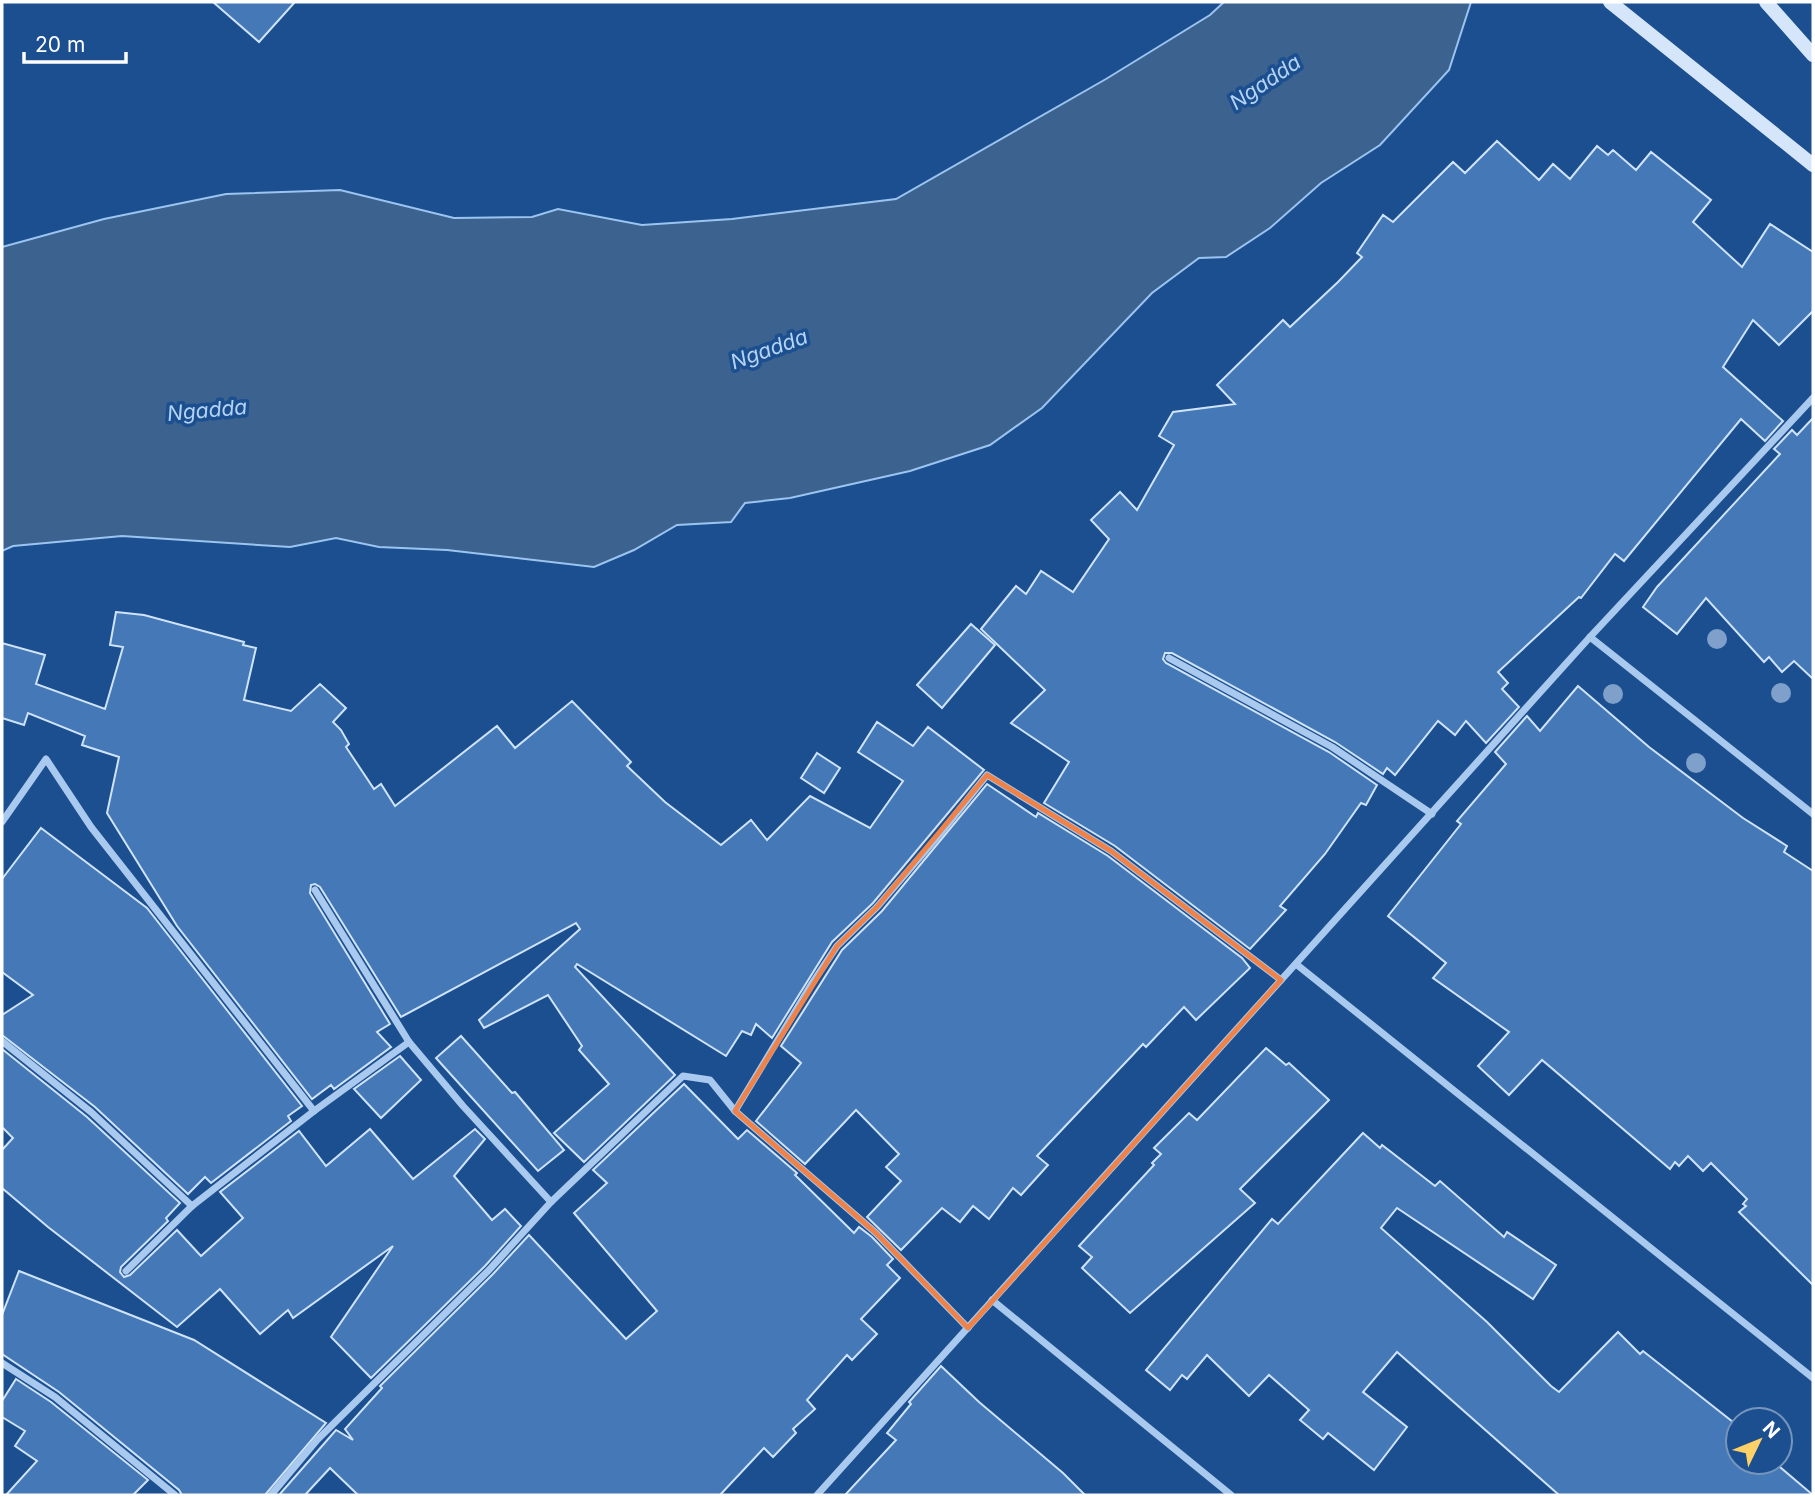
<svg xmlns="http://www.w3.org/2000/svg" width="1815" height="1497" font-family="Inter,sans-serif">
<rect width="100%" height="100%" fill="#1b4f8f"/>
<!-- water -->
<path fill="#3c6290" stroke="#9cc4f0" stroke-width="2" d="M1224,2H1471L1449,70L1380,145L1321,183L1270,228L1226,257L1199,258L1152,293L1042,408L990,445L910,471L790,498L745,503L731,522L677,525L634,550L594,567L447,550L379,547L336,538L290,547L122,536L13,546L2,551V247L104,219L226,194L340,190L454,218L532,217L558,209L642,225L732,219L896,199L1106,79L1210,15Z"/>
<!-- building -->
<g fill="#4478b7" stroke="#cfe3fa" stroke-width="2">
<path d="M213,2H295L259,42Z"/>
<path d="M1497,141L1539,180L1553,164L1570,179L1597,146L1608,155L1613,150L1636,170L1651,152L1711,200L1693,222L1742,267L1770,224L1813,252V311L1779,345L1753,320L1723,367L1783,421L1765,441L1741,419L1624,561L1615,554L1581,598L1579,597L1498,672L1508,683L1502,689L1519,707L1486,743L1466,721L1455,735L1438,721L1395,775L1387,768L1383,774L1335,742L1172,653H1165L1163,659L1166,663L1329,752L1377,785L1366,805L1361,803L1325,854L1280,906L1286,910L1250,949L1115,846L1044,803L1069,762L1011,723L1045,690L981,629L1016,586L1026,594L1041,571L1073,592L1109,539L1091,520L1120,492L1137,510L1174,445L1159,436L1173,412L1235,404L1217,385L1283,320L1290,327L1338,282L1362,257L1357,253L1383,215L1393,222L1453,162L1465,173Z"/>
<path d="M1813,418V679L1794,661L1782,672L1769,657L1764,662L1706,598L1677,634L1643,607L1657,587L1780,454L1774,449L1792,430L1797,435Z"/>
<path d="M116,612L144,615L244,642L243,645L256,648L244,700L291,711L320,684L346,708L333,722L341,730L349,744L346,747L374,789L381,784L395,806L497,726L515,748L572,701L631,762L627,766L665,802L721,845L751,820L767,840L810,796L870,828L903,781L858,752L877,722L913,746L928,727L984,770L873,903L832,942L772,1038L756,1024L751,1035L742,1031L726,1056L577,964L575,967L675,1075L584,1162L554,1133L609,1084L579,1050L582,1046L548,995L484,1028L479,1020L580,929L576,923L401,1017L320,887L315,884L311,885L310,893L390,1024L377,1032L391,1047L334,1089L331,1085L312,1099L177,926L107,813L119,757L82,745L85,736L28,713L24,725L2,718V643L45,655L36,684L105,709L123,647L110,645Z"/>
<path d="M971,624L995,645L942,708L917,685Z"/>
<path d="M1578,686L1649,747L1743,818L1787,846L1784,852L1813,871V1285L1739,1212L1746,1206L1743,1204L1747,1199L1711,1163L1703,1171L1688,1156L1679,1166L1675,1162L1670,1169L1542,1060L1509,1095L1478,1066L1509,1032L1433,978L1446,963L1388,916L1461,824L1457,821L1506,764L1495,752L1527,716L1540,731Z"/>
<path d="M817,753L840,768L824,793L801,778Z"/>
<path d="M987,784L1036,817L1038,813L1108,856L1242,958L1250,968L1196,1020L1184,1007L1146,1047L1143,1044L1037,1156L1048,1165L1021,1195L1013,1188L989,1219L973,1206L960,1222L942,1208L901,1250L867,1217L901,1181L886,1167L899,1154L856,1110L805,1164L756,1121L801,1063L781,1046L842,950L882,911Z"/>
<path d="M41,828L147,908L302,1106L288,1116L291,1121L211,1183L205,1177L188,1194L95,1107L2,1035V1015L33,995L2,972V879Z"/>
<path d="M461,1036L512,1093L515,1092L564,1150L538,1171L436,1058Z"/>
<path d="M1266,1048L1286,1065L1289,1063L1329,1100L1240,1189L1255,1203L1130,1313L1082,1268L1092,1257L1079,1246L1154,1165L1152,1163L1161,1154L1154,1148L1189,1113L1197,1120Z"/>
<path d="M2,1049L87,1117L180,1203L166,1218L168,1221L121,1267L120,1272L124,1277L130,1275L177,1230L201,1256L243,1218L220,1192L299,1131L326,1166L370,1129L413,1179L475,1129L485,1139L454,1176L492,1220L505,1209L521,1226L485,1266L371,1378L331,1337L393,1246L293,1318L288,1310L260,1334L220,1289L177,1327L48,1227L2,1188V1150L13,1138L2,1127Z"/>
<path d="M400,1056L421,1080L381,1118L354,1089Z"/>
<path d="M684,1084L738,1139L747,1130L797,1173L795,1175L854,1233L859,1227L872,1237L893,1259L887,1265L900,1278L861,1319L877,1334L852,1360L847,1355L807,1400L815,1409L793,1429L796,1433L773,1457L764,1448L720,1495H358L330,1468L305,1495H279L336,1430L353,1440L345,1429L382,1388L380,1386L493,1274L529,1235L626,1339L657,1311L574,1213L607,1183L593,1170Z"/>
<path d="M1363,1133L1380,1148L1382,1145L1435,1186L1440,1181L1504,1237L1507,1232L1556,1265L1533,1299L1397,1208L1381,1228L1487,1322L1551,1386L1559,1392L1618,1332L1640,1354L1643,1351L1738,1426V1462H1774L1813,1495H1559L1397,1352L1363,1392L1407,1427L1374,1470L1328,1433L1323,1439L1300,1420L1309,1410L1269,1375L1249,1396L1207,1355L1187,1379L1182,1375L1170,1390L1146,1370L1272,1219L1278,1224Z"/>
<path d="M19,1271L194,1340L326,1423L265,1495H182L179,1490L59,1392L2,1354V1315Z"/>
<path d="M941,1366L979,1402L1063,1473L1085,1495H845L896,1440L887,1433L911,1404L909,1402Z"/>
<path d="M16,1379L51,1402L148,1480L133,1495H6L37,1461L15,1446L25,1431L2,1417V1401Z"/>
</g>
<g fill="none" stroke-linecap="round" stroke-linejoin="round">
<!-- minor -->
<g stroke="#a9c9ee" stroke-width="7">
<path d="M1590,637L1813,814"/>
<path d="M1169,658L1332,747L1432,814"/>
<path d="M2,822L46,759L91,827L314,1111"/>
<path d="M315,890L409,1042L463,1106L551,1202"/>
<path d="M1296,964L1813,1378"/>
<path d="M2,1041L91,1112L192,1206"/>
<path d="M735,1111L811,985L837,946L877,907L940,834L987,775L1111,851L1281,980"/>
<path d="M126,1271L192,1206L314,1111L409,1042"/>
<path d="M992,1300L1231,1495"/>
<path d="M2,1363L55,1397L175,1495"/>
<path d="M271,1495L317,1440L489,1270L551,1202L683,1076L710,1080L735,1111L876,1233L968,1328"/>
<path d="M817,1495L1590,637L1813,398"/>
</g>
<!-- secondary -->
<g stroke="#d6e6fa" stroke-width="14">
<path d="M1610,2L1813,165"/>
<path d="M1766,2L1813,55"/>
</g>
</g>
<!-- trees -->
<g fill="#7ea0ca">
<circle cx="1717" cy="639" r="10"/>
<circle cx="1781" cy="693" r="10"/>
<circle cx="1613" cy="694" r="10"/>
<circle cx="1696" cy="763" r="10"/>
</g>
<!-- marked area -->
<path fill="none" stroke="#ee8249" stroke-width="5" stroke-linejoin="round" d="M987,775L1111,851L1281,980L968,1328L876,1233L735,1111L837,946L877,907Z"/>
<g text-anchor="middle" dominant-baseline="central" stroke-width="7" stroke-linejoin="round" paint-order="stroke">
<!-- water labels -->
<g font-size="21" font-style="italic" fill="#b5d3f5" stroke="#1b4f8f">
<text transform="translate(1265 82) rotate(-34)">Ngadda</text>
<text transform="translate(769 349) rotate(-20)">Ngadda</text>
<text transform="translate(207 410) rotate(-5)">Ngadda</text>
</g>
</g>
<!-- border -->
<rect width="1815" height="1497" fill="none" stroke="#ffffff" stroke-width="7"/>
<!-- north arrow -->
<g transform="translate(1759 1441) rotate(47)"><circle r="33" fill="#1b4f8f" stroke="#7695bc" stroke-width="2"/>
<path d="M0-5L12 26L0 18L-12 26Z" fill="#ffd166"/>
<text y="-10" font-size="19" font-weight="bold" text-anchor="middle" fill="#ffffff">N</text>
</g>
<!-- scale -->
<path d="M24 52v10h102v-10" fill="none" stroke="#ffffff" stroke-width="3.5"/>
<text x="35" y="52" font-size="21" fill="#ffffff" stroke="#1b4f8f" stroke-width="5" paint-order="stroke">20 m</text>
</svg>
